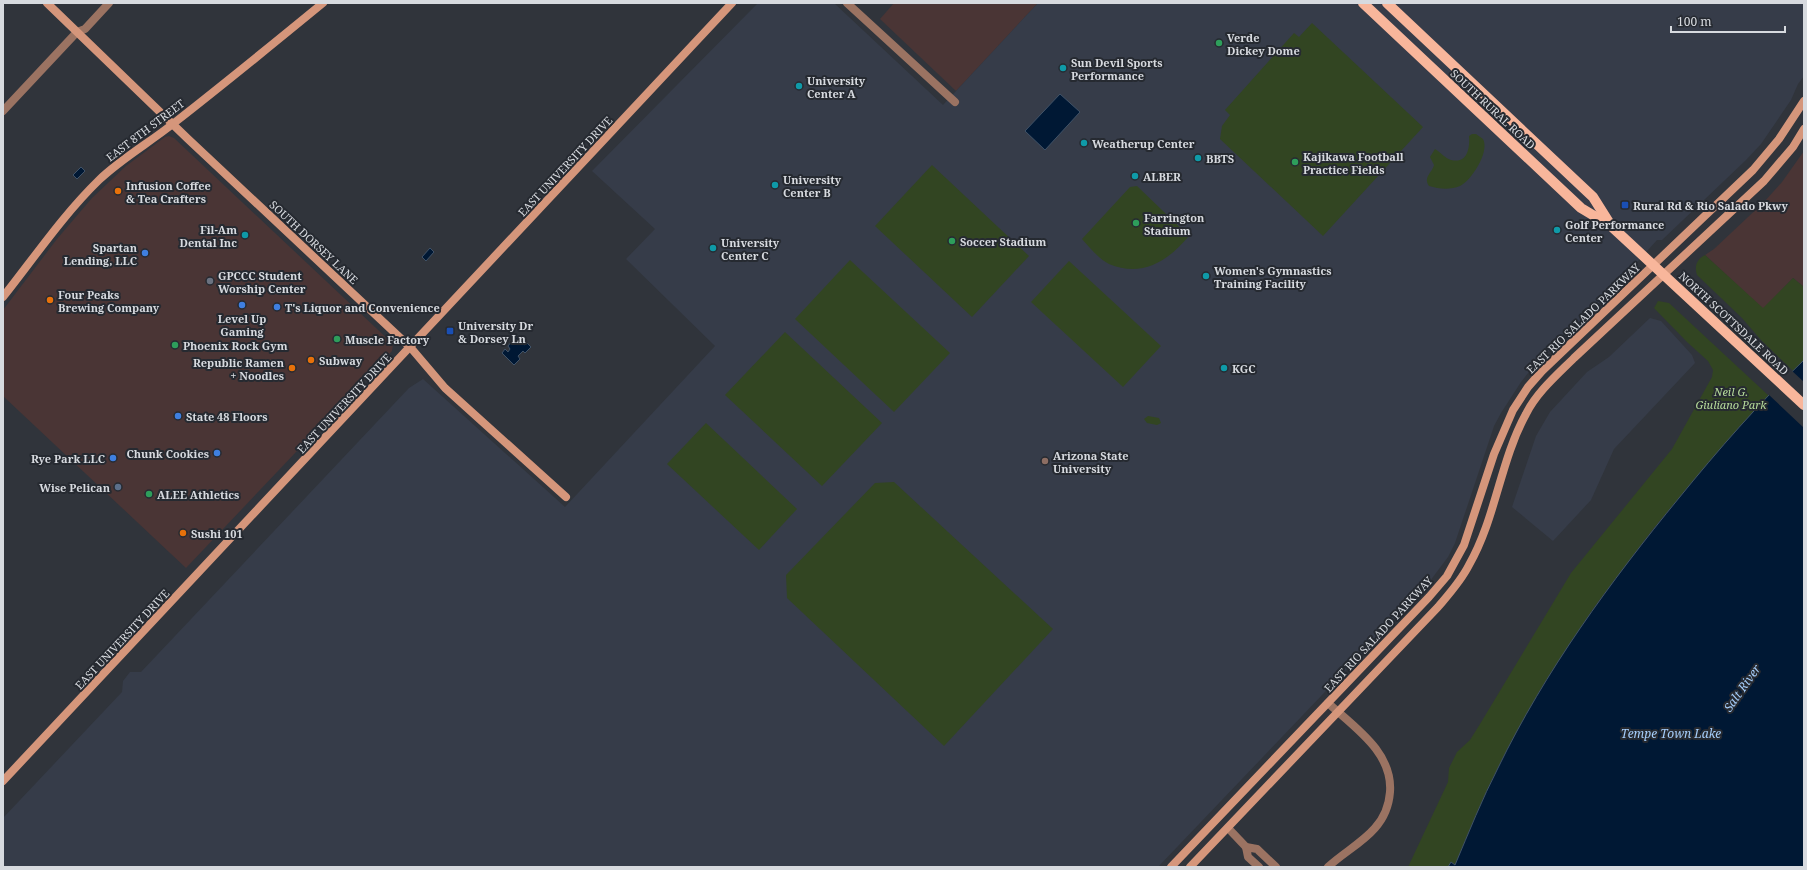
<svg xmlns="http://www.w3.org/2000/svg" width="1807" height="870" font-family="'Noto Serif',serif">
<rect width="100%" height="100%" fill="#30343b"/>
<!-- commercial -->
<g fill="#4a3535">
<path d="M894,3H1038L956,91L880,19Z"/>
<path d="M169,136L174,138L393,344L392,351L186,568L3,396V310L57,239L92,198L126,166L165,137Z"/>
<path d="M1804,151V287L1793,278L1763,309L1705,255L1714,249L1764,202L1782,182Z"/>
</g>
<!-- built -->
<g fill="#363c49">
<path d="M758,3H834L943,105L1038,3H1804V76L1798,84L1791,100L1761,144L1746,160L1662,240H1657L1630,270L1628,276L1536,363L1521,382L1501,413L1494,426L1455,543L1448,557L1427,585L1158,867H3V818L122,692L123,681L130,672H141L409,388L423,379L565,507L715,346L626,259L655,229L592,171Z"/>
<path d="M1650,318L1661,321L1692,355L1695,363L1614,449L1591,500L1553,541L1512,507L1536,436L1550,412L1587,372L1609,357Z"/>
</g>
<!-- green -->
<g fill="#324522">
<path d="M1312,23L1423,127L1323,236L1220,139L1222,126L1230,115L1225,110L1294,33L1299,37Z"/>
<path d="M1472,134H1476L1483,139C1490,152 1471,181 1460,186C1450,190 1439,189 1429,186C1423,177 1432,173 1434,165L1430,157L1435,149C1440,152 1446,159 1451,160C1468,164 1470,147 1469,136Z"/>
<path d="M932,165L1029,256L972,317L875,226Z"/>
<path d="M1137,186L1189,236C1168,261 1142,278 1109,264C1099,259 1089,247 1082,239L1130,187Z"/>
<path d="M1705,255L1763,308L1793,278L1804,287V360L1793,371L1761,340L1742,318L1697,275C1694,266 1697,259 1705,255Z"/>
<path d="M850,260L950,353L894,412L795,319Z"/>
<path d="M1069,261L1161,346L1123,387L1031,302Z"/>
<path d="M1658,301L1669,303L1769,396L1711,460L1653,529L1595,606L1542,687L1498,768L1455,865L1451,862L1448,867H1408L1448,782L1449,768L1457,752L1470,740L1480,724L1571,573L1672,449L1712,377L1713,370L1708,361L1687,342L1654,308Z"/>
<path d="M785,332L882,423L822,486L725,395Z"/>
<path d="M1148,416L1159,418L1161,423L1157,425L1147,423L1144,419Z"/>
<path d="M706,423L797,509L759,550L667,464Z"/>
<path d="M894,482L1053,629L944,746L787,598L786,575L875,483Z"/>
</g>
<!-- water -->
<g fill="#001834" stroke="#405267">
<path d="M1060,94L1080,112L1045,150L1025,131Z"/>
<path d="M81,167L85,171L77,179L73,175Z"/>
<path d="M430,248L434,252L426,261L422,257Z"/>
<path d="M518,335L523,339L521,342L525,345L527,343L531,347L525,353L523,351L518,356L520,359L514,365L502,353L505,349L508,352L510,349L508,346L512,341L515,344L517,341L515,339Z"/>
<path d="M1804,360V867H1448L1451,862L1455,865C1469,832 1482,799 1498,768C1545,671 1610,582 1679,498C1718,450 1759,403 1804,360Z"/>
</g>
<!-- pier -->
<path fill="#30343b" d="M1791,370L1804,382V428L1768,394Z"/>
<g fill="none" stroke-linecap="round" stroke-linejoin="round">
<!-- street -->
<g stroke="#9b7362" stroke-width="8">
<path d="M847,3L955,102"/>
<path d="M3,111L77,32L85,29L109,3"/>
<path d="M1328,703C1354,727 1393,752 1390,792C1389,805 1384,818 1375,828C1362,843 1343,853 1328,867"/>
<path d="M1228,828L1246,847"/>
<path d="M1259,867L1248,857L1246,847L1257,849L1276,867"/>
</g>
<!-- secondary -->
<g stroke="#d5967b" stroke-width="8">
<path d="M47,3L188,139L411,348L445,388L566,497"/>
<path d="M3,297C34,258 63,215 99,180C122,158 149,143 174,123C224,84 273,44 323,3"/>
<path d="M3,781L732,3"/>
<path d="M1171,867L1429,597L1447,576L1464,545L1494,454L1513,410L1528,387L1542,371L1753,170L1779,139L1804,101"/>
<path d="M1190,867L1438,607C1449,594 1461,581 1469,565C1496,518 1500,461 1526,414C1537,392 1557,375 1574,358L1764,181L1793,147L1804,129"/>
</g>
<!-- primary -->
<g stroke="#f8b69b" stroke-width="10">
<path d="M1363,3L1581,208L1611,226L1804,405"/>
<path d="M1387,3L1593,197L1610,224"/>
</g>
</g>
<!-- markers -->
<g fill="#2e9e5b" stroke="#262a31" stroke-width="1.5">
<circle cx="1219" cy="43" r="4"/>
<circle cx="1295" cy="162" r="4"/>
<circle cx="1136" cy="223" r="4"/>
<circle cx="952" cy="241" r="4"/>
<circle cx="337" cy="339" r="4"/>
<circle cx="175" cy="345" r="4"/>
<circle cx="149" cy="494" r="4"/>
</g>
<g fill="#0f9aa8" stroke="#262a31" stroke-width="1.5">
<circle cx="1063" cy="68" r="4"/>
<circle cx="799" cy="86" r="4"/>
<circle cx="1084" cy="143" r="4"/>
<circle cx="1198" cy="158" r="4"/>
<circle cx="1135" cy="176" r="4"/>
<circle cx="775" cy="185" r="4"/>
<circle cx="1557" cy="230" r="4"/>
<circle cx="245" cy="235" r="4"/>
<circle cx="713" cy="248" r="4"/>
<circle cx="1206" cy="276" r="4"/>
<circle cx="1224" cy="368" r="4"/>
</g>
<g fill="#e8710a" stroke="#262a31" stroke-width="1.5">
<circle cx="118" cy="191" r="4"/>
<circle cx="50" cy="300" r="4"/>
<circle cx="311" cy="360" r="4"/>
<circle cx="292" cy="368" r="4"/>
<circle cx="183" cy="533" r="4"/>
</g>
<g fill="#1a4fb4" stroke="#262a31" stroke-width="1.5">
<rect x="1621" y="201" width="8" height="8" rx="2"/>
<rect x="446" y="327" width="8" height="8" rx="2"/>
</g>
<g fill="#3f7fe0" stroke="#262a31" stroke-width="1.5">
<circle cx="145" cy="253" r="4"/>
<circle cx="242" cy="305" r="4"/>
<circle cx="277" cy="307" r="4"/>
<circle cx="178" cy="416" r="4"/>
<circle cx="217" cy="453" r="4"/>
<circle cx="113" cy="458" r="4"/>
</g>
<circle fill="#6b7280" stroke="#262a31" stroke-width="1.5" cx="210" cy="281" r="4"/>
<circle fill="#8d6e63" stroke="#262a31" stroke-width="1.5" cx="1045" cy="461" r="4"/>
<circle fill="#5c6f8a" stroke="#262a31" stroke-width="1.5" cx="118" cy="487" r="4"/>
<g text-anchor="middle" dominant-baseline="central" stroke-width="4" stroke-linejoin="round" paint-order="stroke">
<!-- poi labels -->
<g font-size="11" font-weight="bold" fill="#d7dadf" stroke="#262a31" text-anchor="start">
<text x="1227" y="37">Verde<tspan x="1227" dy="13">Dickey Dome</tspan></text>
<text x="1071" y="62">Sun Devil Sports<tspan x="1071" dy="13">Performance</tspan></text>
<text x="807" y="80">University<tspan x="807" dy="13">Center A</tspan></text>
<text x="1092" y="143">Weatherup Center</text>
<text x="1303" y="156">Kajikawa Football<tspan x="1303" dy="13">Practice Fields</tspan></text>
<text x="1206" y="158">BBTS</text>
<text x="1143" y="176">ALBER</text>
<text x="783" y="179">University<tspan x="783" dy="13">Center B</tspan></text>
<text x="126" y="185">Infusion Coffee<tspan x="126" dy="13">&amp; Tea Crafters</tspan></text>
<text x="1633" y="205">Rural Rd &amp; Rio Salado Pkwy</text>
<text x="1144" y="217">Farrington<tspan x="1144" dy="13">Stadium</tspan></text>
<text x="1565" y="224">Golf Performance<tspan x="1565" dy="13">Center</tspan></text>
<text x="237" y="229" text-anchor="end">Fil-Am<tspan x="237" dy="13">Dental Inc</tspan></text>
<text x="960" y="241">Soccer Stadium</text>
<text x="721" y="242">University<tspan x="721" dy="13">Center C</tspan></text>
<text x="137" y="247" text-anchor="end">Spartan<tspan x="137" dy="13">Lending, LLC</tspan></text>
<text x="1214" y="270">Women's Gymnastics<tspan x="1214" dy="13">Training Facility</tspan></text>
<text x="218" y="275">GPCCC Student<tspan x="218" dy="13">Worship Center</tspan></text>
<text x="58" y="294">Four Peaks<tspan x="58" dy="13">Brewing Company</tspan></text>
<text x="285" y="307">T's Liquor and Convenience</text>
<text x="242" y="318" text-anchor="middle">Level Up<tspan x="242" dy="13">Gaming</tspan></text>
<text x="458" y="325">University Dr<tspan x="458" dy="13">&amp; Dorsey Ln</tspan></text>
<text x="345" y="339">Muscle Factory</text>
<text x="183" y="345">Phoenix Rock Gym</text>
<text x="319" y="360">Subway</text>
<text x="284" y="362" text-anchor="end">Republic Ramen<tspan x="284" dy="13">+ Noodles</tspan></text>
<text x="1232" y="368">KGC</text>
<text x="186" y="416">State 48 Floors</text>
<text x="209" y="453" text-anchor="end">Chunk Cookies</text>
<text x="1053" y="455">Arizona State<tspan x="1053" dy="13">University</tspan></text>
<text x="105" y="458" text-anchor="end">Rye Park LLC</text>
<text x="110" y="487" text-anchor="end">Wise Pelican</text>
<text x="157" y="494">ALEE Athletics</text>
<text x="191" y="533">Sushi 101</text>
</g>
<!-- street labels -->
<g font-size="11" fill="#d7dadf" stroke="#262a31">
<text transform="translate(1493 109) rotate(43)">SOUTH RURAL ROAD</text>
<text transform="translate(145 130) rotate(-37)">EAST 8TH STREET</text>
<text transform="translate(565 166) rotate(-47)">EAST UNIVERSITY DRIVE</text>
<text transform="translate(314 242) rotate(43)">SOUTH DORSEY LANE</text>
<text transform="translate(1583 318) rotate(-44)">EAST RIO SALADO PARKWAY</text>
<text transform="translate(1734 323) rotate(43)">NORTH SCOTTSDALE ROAD</text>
<text transform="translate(344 403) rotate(-47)">EAST UNIVERSITY DRIVE</text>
<text transform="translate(1378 634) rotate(-47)">EAST RIO SALADO PARKWAY</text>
<text transform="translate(122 639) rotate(-47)">EAST UNIVERSITY DRIVE</text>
</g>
<!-- park labels -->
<g font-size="11" font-style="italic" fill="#b7dc9b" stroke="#262a31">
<text x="1731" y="391">Neil G.<tspan x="1731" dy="13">Giuliano Park</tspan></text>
</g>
<!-- water labels -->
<g font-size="12" font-style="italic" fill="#a5cdfa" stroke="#262a31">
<text transform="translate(1742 688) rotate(-55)">Salt River</text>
<text x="1671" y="733">Tempe Town Lake</text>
</g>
</g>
<!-- border -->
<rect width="1807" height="870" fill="none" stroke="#d7dadf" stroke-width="8"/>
<!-- scale -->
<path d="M1671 26v6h114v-6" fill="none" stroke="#d7dadf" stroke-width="2"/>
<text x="1677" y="26" font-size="12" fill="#d7dadf" stroke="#262a31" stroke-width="3" paint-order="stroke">100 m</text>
</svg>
